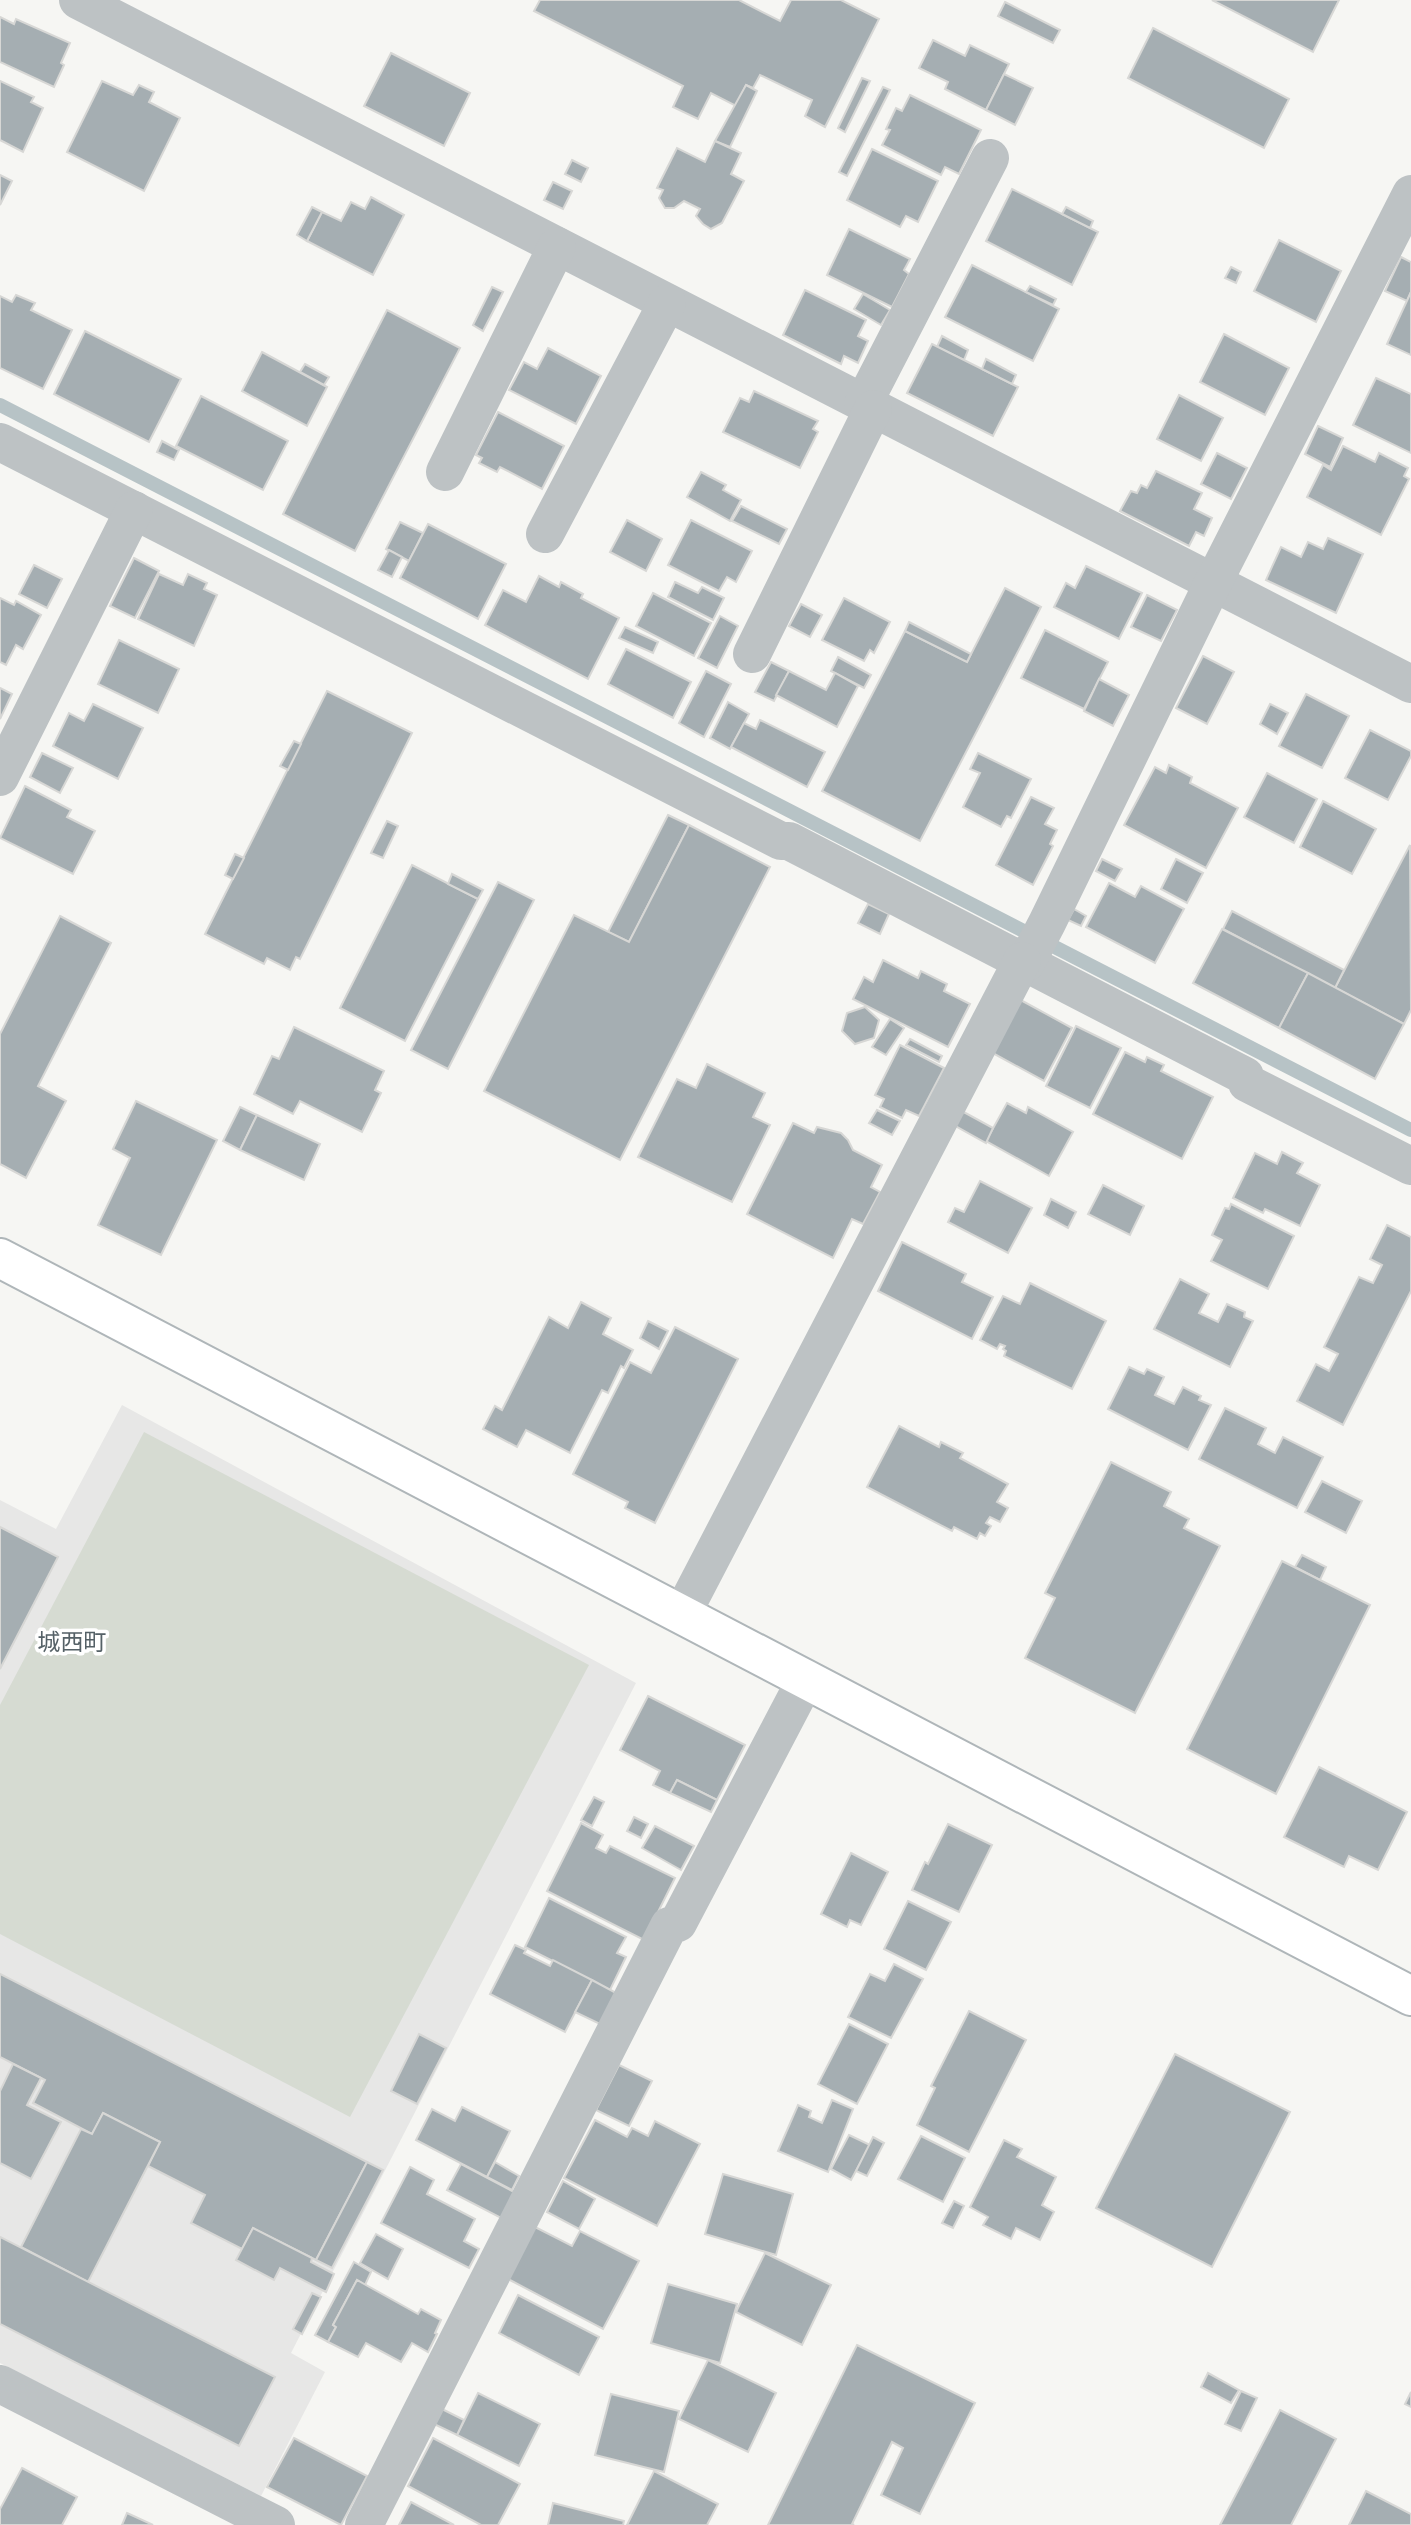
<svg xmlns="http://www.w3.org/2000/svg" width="1411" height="2525" font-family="Raleway,'Noto Sans JP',sans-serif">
<rect width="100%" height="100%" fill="#f6f6f3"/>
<!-- built -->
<path fill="#e7e7e6" d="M122,1405L636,1683L291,2353L325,2372L261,2496L0,2363V1500L56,1529Z"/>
<!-- green -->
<path fill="#d6dbd2" d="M144,1432L589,1665L350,2117L0,1934V1705Z"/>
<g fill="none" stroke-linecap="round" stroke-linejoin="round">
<!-- stream -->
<path stroke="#b7c3c6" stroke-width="14" d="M0,405L1411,1130"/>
</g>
<!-- building -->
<g fill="#a5aeb2" stroke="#d7d7d5" stroke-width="2">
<path d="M540,0H739L780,21L791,0H841L879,19L825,127L805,116L812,100L760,75L753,88L746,85L736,106L711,93L698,119L673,107L683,86L534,11Z"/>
<path d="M1212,0H1339L1313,52Z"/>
<path d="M1005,2L1060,30L1053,43L998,16Z"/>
<path d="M0,17L14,24L16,19L70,43L61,63L64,65L54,87L0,62Z"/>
<path d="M1153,28L1289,99L1264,148L1128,78Z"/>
<path d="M933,40L965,56L970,45L1009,64L986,110L945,89L948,82L919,68Z"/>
<path d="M391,53L470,93L444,146L364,106Z"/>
<path d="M1004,74L1033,88L1015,125L986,110Z"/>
<path d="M862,78L870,81L845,132L838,128Z"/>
<path d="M0,81L34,97L31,102L43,108L23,152L0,140Z"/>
<path d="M102,81L133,95L139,85L154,92L149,102L180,118L144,191L67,152Z"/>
<path d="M746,85L757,91L730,147L715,141Z"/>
<path d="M883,87L890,90L847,176L839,172Z"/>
<path d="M910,95L981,130L959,174L945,167L941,175L882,145L890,130L886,129L896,108L902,111Z"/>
<path d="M715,141L741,153L731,174L744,181L722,223L711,229L703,224L696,216L700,209L684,201L674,208H665L659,198L663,190L657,188L677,148L705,162Z"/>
<path d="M872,149L938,181L918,222L906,216L900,227L847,200Z"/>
<path d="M572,160L588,168L581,182L565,174Z"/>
<path d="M0,175L12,181L0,205Z"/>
<path d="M553,182L572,191L563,209L544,200Z"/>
<path d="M1012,189L1098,232L1072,285L986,241Z"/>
<path d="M371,197L404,215L373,275L307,241L322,212L341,221L351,202L365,209Z"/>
<path d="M312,207L322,212L307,241L297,235Z"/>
<path d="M1066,207L1093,221L1090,228L1062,214Z"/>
<path d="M849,229L910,259L904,270L909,274L892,307L827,275Z"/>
<path d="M1279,240L1341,271L1316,322L1254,291Z"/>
<path d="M1401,257L1411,262V292L1407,301L1385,291Z"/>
<path d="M972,265L1059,309L1033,361L945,317Z"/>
<path d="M1231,267L1241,272L1236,283L1225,278Z"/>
<path d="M1030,286L1056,299L1053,305L1026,292Z"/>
<path d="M492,287L503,292L483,331L473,325Z"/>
<path d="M805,290L866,320L858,336L868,341L858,363L844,356L841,364L783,335Z"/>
<path d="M1411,292V355L1387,344Z"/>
<path d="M863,294L890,310L881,325L854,309Z"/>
<path d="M16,295L35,303L31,310L72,330L43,389L0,368V296L12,302Z"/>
<path d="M387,310L460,348L355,551L283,514Z"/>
<path d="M85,331L181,379L149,442L54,394Z"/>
<path d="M1224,334L1289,368L1265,415L1200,382Z"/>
<path d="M942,336L968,350L964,360L937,347Z"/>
<path d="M932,344L1018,387L993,436L907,393Z"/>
<path d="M548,348L601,376L576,424L509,390L524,362L537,369Z"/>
<path d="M262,352L327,387L307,426L242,391Z"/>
<path d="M986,359L1016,375L1012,384L982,369Z"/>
<path d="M305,364L329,377L324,385L300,372Z"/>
<path d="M1376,378L1411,394V453L1353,425Z"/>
<path d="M754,391L818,421L813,429L818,432L800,468L723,432L740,398L749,402Z"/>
<path d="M1179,395L1223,418L1201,461L1157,439Z"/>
<path d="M201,396L288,441L263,490L176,446Z"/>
<path d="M498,412L564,446L542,489L500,467L497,472L479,463L482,458L476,455Z"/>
<path d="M1318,426L1343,438L1330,467L1305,454Z"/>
<path d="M162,441L179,450L174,460L157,452Z"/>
<path d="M1343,446L1375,462L1379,453L1408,468L1404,476L1409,479L1381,535L1307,497L1323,465L1331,470Z"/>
<path d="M1217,453L1247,468L1231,499L1201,484Z"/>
<path d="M1156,471L1202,493L1194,509L1212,518L1204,536L1196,532L1189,546L1120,511L1131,491L1137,493L1141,485L1147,488Z"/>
<path d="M701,472L726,485L723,490L741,500L730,521L687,497Z"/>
<path d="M741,506L787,529L779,544L732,521Z"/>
<path d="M627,520L662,539L646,571L610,552Z"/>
<path d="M691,520L752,551L736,582L727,577L719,591L668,565Z"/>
<path d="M400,522L423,533L409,561L386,549Z"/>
<path d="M428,524L506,564L478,619L400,578Z"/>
<path d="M1328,538L1363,554L1336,613L1266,580L1281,547L1301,557L1308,542L1323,549Z"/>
<path d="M389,550L402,557L392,577L378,570Z"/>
<path d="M134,558L159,571L135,618L110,606Z"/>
<path d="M34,565L62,579L47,608L19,594Z"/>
<path d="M1086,566L1142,593L1119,639L1054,607L1066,583L1075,588Z"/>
<path d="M159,574L183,585L188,574L207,583L204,589L217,595L194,646L138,619Z"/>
<path d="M539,576L559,587L561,582L583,594L581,598L619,618L588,679L485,625L503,590L526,602Z"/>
<path d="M675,582L698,593L702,587L724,598L713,620L668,597Z"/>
<path d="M1005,588L1041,607L920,841L822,791L905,631L967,662Z"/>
<path d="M653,593L711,623L694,656L636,626Z"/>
<path d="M1147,595L1177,610L1161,641L1131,627Z"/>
<path d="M0,598L14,605L16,601L41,615L23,649L16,645L6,665L0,662Z"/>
<path d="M844,598L890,622L874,653L870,650L864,661L822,640Z"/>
<path d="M801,604L822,615L810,637L789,626Z"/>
<path d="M720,616L738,626L717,668L698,658Z"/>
<path d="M909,622L971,654L967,662L905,631Z"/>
<path d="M625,627L658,642L653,653L619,638Z"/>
<path d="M1045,630L1108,662L1084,709L1021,678Z"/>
<path d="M119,640L179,669L158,713L98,684Z"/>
<path d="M626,649L691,682L673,718L608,684Z"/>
<path d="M1203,656L1234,672L1207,724L1176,708Z"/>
<path d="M838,657L871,675L864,688L831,671Z"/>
<path d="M771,662L789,671L774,701L755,692Z"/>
<path d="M706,671L731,684L704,737L679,723Z"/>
<path d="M789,671L826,690L835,673L858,686L837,727L776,695Z"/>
<path d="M1099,679L1129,695L1113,726L1084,711Z"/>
<path d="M0,688L12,694L0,719Z"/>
<path d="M327,691L412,733L300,959L296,957L290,970L267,958L264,964L205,934Z"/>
<path d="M1306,694L1349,716L1322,768L1279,746Z"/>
<path d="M728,702L749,714L730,749L710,738Z"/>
<path d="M93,704L143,728L118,779L53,746L69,713L84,721Z"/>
<path d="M1270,704L1288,713L1277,734L1260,724Z"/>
<path d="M760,720L825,752L807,787L731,747L744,723L756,729Z"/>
<path d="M1370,730L1411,751V756L1388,800L1345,778Z"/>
<path d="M294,741L301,744L288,770L280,766Z"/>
<path d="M42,753L73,768L60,793L30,777Z"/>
<path d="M978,753L1031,779L1011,818L1007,816L1001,827L963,807L980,773L970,769Z"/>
<path d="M1169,765L1192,777L1190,783L1238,808L1206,868L1124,825L1155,767L1166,773Z"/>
<path d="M1267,773L1317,799L1294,843L1244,817Z"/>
<path d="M25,786L71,810L67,817L95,831L73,874L0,838Z"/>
<path d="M1031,797L1054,808L1045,824L1057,830L1050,844L1053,846L1033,885L996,865Z"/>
<path d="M1323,801L1376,829L1352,874L1300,847Z"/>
<path d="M668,815L689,825L629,942L608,932Z"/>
<path d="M387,821L398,826L383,858L371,853Z"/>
<path d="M689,825L770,867L620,1160L484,1091L574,915L629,942Z"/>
<path d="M1410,845L1411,1010L1404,1024L1335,988Z"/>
<path d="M235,854L244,858L233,879L225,875Z"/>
<path d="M1102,859L1122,869L1115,881L1096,871Z"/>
<path d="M1176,859L1203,873L1187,903L1161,889Z"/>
<path d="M412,865L478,899L405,1041L340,1008Z"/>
<path d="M452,874L483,890L478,899L448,884Z"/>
<path d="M498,882L534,900L448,1069L411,1050Z"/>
<path d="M1109,883L1135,897L1141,886L1184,909L1155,963L1086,927Z"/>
<path d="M868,904L889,914L880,934L858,923Z"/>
<path d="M1074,909L1086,916L1081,926L1068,920Z"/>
<path d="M1232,911L1344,970L1335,988L1223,929Z"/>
<path d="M60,916L111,943L38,1086L66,1101L26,1178L0,1164V1034Z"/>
<path d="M1222,929L1308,973L1279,1028L1193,983Z"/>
<path d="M883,960L918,978L921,971L947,984L944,991L970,1004L948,1047L853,999L864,977L873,982Z"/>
<path d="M1308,973L1404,1024L1375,1079L1279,1028Z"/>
<path d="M1017,998L1072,1028L1044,1081L989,1051Z"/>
<path d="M865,1007L879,1020L874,1038L855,1044L842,1031L847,1013Z"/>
<path d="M890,1019L904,1028L886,1055L872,1047Z"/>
<path d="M1076,1026L1121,1048L1090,1108L1046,1086Z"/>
<path d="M294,1027L384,1071L375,1090L381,1093L362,1132L300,1101L293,1114L254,1094L272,1056L279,1059Z"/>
<path d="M910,1039L942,1056L939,1062L906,1045Z"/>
<path d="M900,1045L944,1068L919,1116L906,1110L902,1118L880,1107L884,1099L875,1095Z"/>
<path d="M1125,1052L1145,1062L1147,1057L1164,1065L1161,1071L1213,1097L1182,1159L1093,1114Z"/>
<path d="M707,1064L765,1093L753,1117L770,1125L732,1202L638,1157L677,1079L696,1088Z"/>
<path d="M136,1101L217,1140L161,1255L98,1225L130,1158L113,1149Z"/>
<path d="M1007,1103L1026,1113L1028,1107L1073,1132L1049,1176L986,1141Z"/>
<path d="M240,1107L257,1115L240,1150L223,1141Z"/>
<path d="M877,1110L900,1121L892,1135L869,1123Z"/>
<path d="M960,1110L993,1128L986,1143L952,1124Z"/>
<path d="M257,1115L320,1144L304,1180L240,1150Z"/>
<path d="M793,1123L814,1133L817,1127L841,1133L848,1140L853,1150L882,1165L871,1187L880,1192L863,1224L852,1219L833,1258L747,1214Z"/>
<path d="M1282,1152L1303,1163L1297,1173L1320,1185L1300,1226L1265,1209L1263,1213L1233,1198L1255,1153L1277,1164Z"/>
<path d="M980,1181L1032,1208L1008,1253L948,1222L955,1208L964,1212Z"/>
<path d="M1103,1185L1144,1206L1130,1235L1088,1214Z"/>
<path d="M1051,1199L1076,1212L1068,1228L1044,1215Z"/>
<path d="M1231,1204L1294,1236L1268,1289L1211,1261L1222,1240L1212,1235L1225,1208L1229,1209Z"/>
<path d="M1387,1225L1411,1237V1291L1343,1425L1297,1401L1316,1364L1329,1371L1338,1354L1324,1347L1359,1277L1373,1283L1382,1265L1370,1259Z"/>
<path d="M902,1242L966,1274L962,1282L993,1297L972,1339L878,1291Z"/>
<path d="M1180,1279L1209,1294L1199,1313L1218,1322L1227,1304L1245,1312L1244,1317L1253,1321L1230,1367L1154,1329Z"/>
<path d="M1030,1283L1106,1321L1072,1389L1004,1356L1006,1351L1003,1349L1005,1346L1000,1344L997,1349L980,1340L1003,1296L1020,1304Z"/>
<path d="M581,1302L611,1318L603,1334L633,1350L624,1368L621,1366L608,1393L602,1390L570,1453L526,1430L517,1447L483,1429L495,1406L502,1410L549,1317L568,1328Z"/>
<path d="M648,1321L668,1331L659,1349L640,1338Z"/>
<path d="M675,1327L738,1359L655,1523L625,1508L628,1502L573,1474L630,1362L651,1373Z"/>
<path d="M1129,1367L1144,1374L1147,1369L1164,1377L1155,1395L1174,1404L1183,1387L1201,1396L1199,1400L1211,1405L1188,1450L1108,1409Z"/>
<path d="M1225,1408L1266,1428L1258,1444L1275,1453L1283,1437L1323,1457L1297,1508L1199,1459Z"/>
<path d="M899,1426L939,1447L941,1442L963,1453L960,1458L1008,1484L997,1502L1008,1508L1000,1522L990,1517L986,1523L991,1526L985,1536L980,1533L977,1539L954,1527L952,1531L867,1487Z"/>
<path d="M1111,1462L1171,1492L1164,1506L1189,1519L1184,1528L1220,1546L1135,1713L1025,1658L1055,1598L1045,1593Z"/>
<path d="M1322,1481L1362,1501L1346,1533L1305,1512Z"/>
<path d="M0,1527L58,1557L0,1669Z"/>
<path d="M1302,1555L1326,1567L1320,1580L1295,1567Z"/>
<path d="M1282,1561L1370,1605L1276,1794L1187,1749Z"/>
<path d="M648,1696L745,1745L717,1800L677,1780L670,1793L653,1785L660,1771L620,1750Z"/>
<path d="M1319,1767L1407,1812L1378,1870L1349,1856L1344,1867L1284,1837Z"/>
<path d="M677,1780L717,1800L711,1812L670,1793Z"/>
<path d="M594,1797L604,1802L592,1826L581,1820Z"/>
<path d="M634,1817L648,1824L641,1838L627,1831Z"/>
<path d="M581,1823L603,1835L596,1848L606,1853L610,1846L675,1878L644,1940L547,1891Z"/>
<path d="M948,1824L992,1845L959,1912L912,1890L925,1862L928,1864Z"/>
<path d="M655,1826L694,1846L681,1870L642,1848Z"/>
<path d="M851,1853L888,1872L861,1925L850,1920L847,1927L821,1914Z"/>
<path d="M549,1898L626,1937L617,1953L626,1957L610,1990L525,1947Z"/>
<path d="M908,1901L951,1922L926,1970L884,1949Z"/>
<path d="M515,1945L526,1950L524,1953L550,1966L553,1960L592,1980L565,2032L490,1994Z"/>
<path d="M894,1964L923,1979L891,2038L848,2017L870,1974L885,1981Z"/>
<path d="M0,1974L367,2162L316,2260L253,2228L242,2249L191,2223L205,2195L148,2166L160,2142L103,2113L92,2134L33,2103L45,2080L0,2057Z"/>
<path d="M592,1980L618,1994L602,2025L575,2012Z"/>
<path d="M969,2011L1026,2040L969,2152L917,2125L935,2088L931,2086Z"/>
<path d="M849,2024L888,2044L857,2104L818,2084Z"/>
<path d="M419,2034L446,2048L417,2104L391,2091Z"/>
<path d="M1175,2054L1290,2112L1212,2267L1096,2208Z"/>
<path d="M13,2064L41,2078L27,2105L61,2122L31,2179L0,2163V2091Z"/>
<path d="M619,2065L652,2081L629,2126L596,2110Z"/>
<path d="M832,2100L853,2109L828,2172L778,2151L798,2105L811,2111L809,2117L822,2123Z"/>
<path d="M462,2107L510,2131L487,2177L416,2140L432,2109L455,2121Z"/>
<path d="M103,2113L160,2142L88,2282L21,2247L81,2129L92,2134Z"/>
<path d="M595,2120L627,2137L632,2128L648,2136L655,2121L700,2144L657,2226L564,2178Z"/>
<path d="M849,2135L870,2145L851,2180L831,2169Z"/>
<path d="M921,2136L965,2158L943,2202L898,2179Z"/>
<path d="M873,2137L884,2143L867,2176L856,2171Z"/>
<path d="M1004,2140L1022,2149L1017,2157L1056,2177L1042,2205L1054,2212L1040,2240L1016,2228L1011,2239L983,2225L988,2217L970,2207Z"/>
<path d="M367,2162L383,2170L332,2268L316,2260Z"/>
<path d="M495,2162L519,2176L512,2190L487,2177Z"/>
<path d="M461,2164L516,2193L503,2219L447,2190Z"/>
<path d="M410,2167L434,2180L427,2194L475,2219L464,2241L479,2249L469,2268L381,2223Z"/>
<path d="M723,2174L793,2194L776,2255L705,2234Z"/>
<path d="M563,2181L595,2199L579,2229L547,2212Z"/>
<path d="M954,2201L964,2206L953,2228L942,2223Z"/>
<path d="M535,2227L572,2246L580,2231L639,2261L603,2329L508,2279Z"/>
<path d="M253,2228L312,2258L311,2262L334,2274L326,2292L280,2268L274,2280L236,2260Z"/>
<path d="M376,2234L403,2249L388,2279L360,2263Z"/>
<path d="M0,2237L275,2377L239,2446L0,2324Z"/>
<path d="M765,2253L831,2285L802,2345L736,2312Z"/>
<path d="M354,2262L371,2272L365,2285L357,2280L333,2325L336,2327L328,2342L315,2335Z"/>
<path d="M357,2280L418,2314L421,2309L441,2320L435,2333L437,2334L428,2352L412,2343L401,2362L366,2343L358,2357L328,2342L336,2327L333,2325Z"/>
<path d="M668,2284L737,2304L720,2363L651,2343Z"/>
<path d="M312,2293L321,2297L302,2334L293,2329Z"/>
<path d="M518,2295L599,2337L579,2375L499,2333Z"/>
<path d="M857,2345L975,2403L920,2514L881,2495L903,2448L892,2442L852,2524L854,2525H768Z"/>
<path d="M708,2360L776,2393L748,2452L679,2419Z"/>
<path d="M1208,2373L1239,2390L1231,2403L1201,2387Z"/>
<path d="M1241,2391L1257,2398L1241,2431L1225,2424Z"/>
<path d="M1411,2392V2407L1405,2404Z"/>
<path d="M478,2393L540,2424L519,2466L457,2435Z"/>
<path d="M611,2394L679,2411L664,2472L595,2455Z"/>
<path d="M442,2409L464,2420L457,2435L434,2424Z"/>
<path d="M1280,2410L1336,2439L1291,2525H1220Z"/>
<path d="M294,2438L367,2476L341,2525L267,2487Z"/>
<path d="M433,2438L520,2484L498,2525H481L408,2486Z"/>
<path d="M22,2468L77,2497L62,2525H0V2509Z"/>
<path d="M654,2471L718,2504L707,2525H627Z"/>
<path d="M1366,2491L1411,2514V2525H1349Z"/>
<path d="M411,2502L454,2525H399Z"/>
<path d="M553,2503L624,2521L623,2525H548Z"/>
<path d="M127,2513L153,2525H122Z"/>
</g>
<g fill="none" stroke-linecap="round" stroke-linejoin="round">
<defs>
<path id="secondary" d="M0,1258L1411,1996"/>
</defs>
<!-- secondary casing -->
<use href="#secondary" stroke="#afb6b9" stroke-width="42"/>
<!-- street -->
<g stroke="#bdc2c4" stroke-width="38">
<path d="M78,0L1411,684"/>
<path d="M863,404L990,158"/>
<path d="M0,442L781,841H789L1245,1076L1247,1083L1411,1166"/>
<path d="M445,472L557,246"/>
<path d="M545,534L667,303"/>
<path d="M752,654L873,409"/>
<path d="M0,777L134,510"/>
<path d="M1026,963L1047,923L1213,583L1411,194"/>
<path d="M682,1614L1022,961"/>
<path d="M0,2384L276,2525"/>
<path d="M364,2525L669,1926L678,1923L806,1679"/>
</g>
<!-- secondary -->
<use href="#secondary" stroke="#fff" stroke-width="38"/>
</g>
<g text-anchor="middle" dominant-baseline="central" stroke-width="7" stroke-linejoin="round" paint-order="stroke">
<!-- neighbourhood labels -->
<g font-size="23" fill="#556167" stroke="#fff">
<text x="72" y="1641">城西町</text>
</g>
</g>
</svg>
